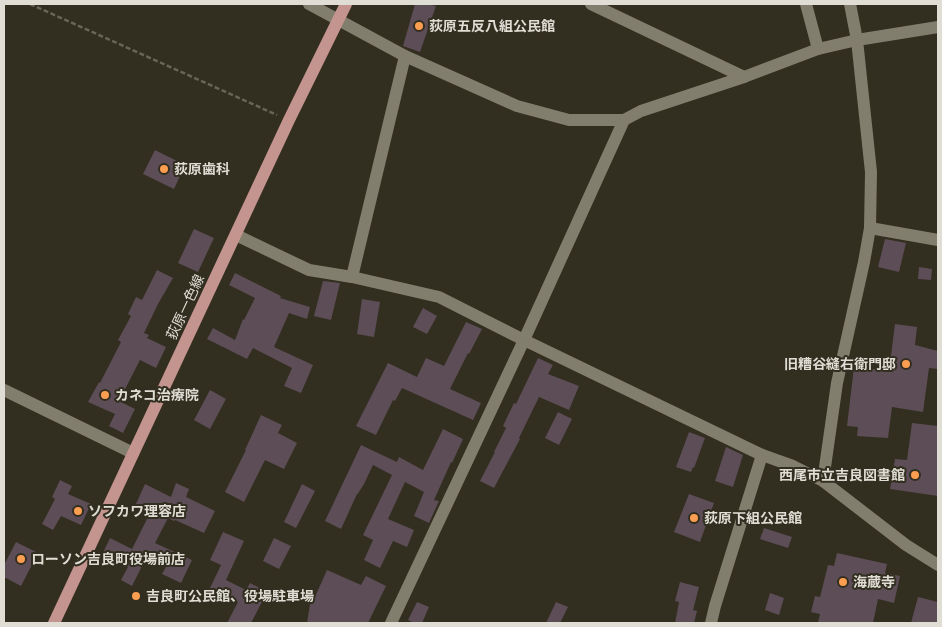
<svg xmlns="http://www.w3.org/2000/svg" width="942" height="627" font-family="'IBM Plex Sans','Noto Sans JP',sans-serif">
<rect width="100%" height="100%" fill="#322e20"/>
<!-- building -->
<g fill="#5d4d56">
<path d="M415,4H426L436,6L420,52L403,46Z"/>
<path d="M155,150L185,165L174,189L143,174Z"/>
<path d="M194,229L214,238L198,272L178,263Z"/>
<path d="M885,239L906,243L899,272L878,267Z"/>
<path d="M919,267L932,269L931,280L918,279Z"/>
<path d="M157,270L173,278L158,304L144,333L149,335L147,338L166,347L156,368L140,360L119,401L135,409L123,433L109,426L115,414L88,402L99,382L100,383L121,342L118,340L131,316L128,314L136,297L142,300Z"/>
<path d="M235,273L281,296L280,298L310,307L307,319L289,313L274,347L313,365L301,393L284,386L292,368L253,348L247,359L207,339L213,328L235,340L243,319L244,320L255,298L229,285Z"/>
<path d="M323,281L340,283L331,320L314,316Z"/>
<path d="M362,299L380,302L374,337L357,334Z"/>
<path d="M423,308L437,316L427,334L413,327Z"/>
<path d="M466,322L482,329L469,354L468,353L450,389L481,403L473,420L402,388L395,401L393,400L376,435L356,426L388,363L417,377L426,358L444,366Z"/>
<path d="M895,324L917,327L915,345L938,351V369L929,368L923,412L892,407L888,438L857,436L858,427L847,426L854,367L889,371Z"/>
<path d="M538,358L553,365L548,374L579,386L569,410L539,397L519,438L520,439L494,488L480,481L495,452H494L506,428L503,426L514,403L516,404Z"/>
<path d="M210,390L226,399L210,429L194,420Z"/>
<path d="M558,412L572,419L559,445L545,438Z"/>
<path d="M261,415L282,425L278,433L297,443L284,469L265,460L244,502L225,492L246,450H245Z"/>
<path d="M912,423L938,426V496L890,489L895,459L907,460Z"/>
<path d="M443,429L463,439L452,463L451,462L434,500L439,501L429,523L414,516L424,492L405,482L388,519L414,530L407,547L393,541L380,568L364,560L373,540L363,535L392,475L373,465L364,484L357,495V494L341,529L325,521L361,445L397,462L399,457L423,470Z"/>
<path d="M689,432L705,438L694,468L693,467L691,472L676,467Z"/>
<path d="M726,447L743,455L733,487L715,481Z"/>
<path d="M60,480L72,486L68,494L91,504L81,525L61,516L53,530L42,524L55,499L52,497Z"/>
<path d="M176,483L189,489L186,497L215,511L204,533L175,520L174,521L168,518L155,543L192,560L181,583L162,574L167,565L147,556L132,586L121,580L128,567L102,555L110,538L132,549L150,513L135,506L145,484L171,497Z"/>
<path d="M302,484L315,491L296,528L284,522Z"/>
<path d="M689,494L714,503L700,542L674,532Z"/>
<path d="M764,528L792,537L788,548L760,539Z"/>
<path d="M223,532L244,541L226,580L246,590L250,583L267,592L251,623H227L238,602L210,588L221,565L210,560Z"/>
<path d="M274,538L291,546L279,569L263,561Z"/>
<path d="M16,542L38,553L21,586L4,577V565Z"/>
<path d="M837,553L887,564L885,573L900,576L894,603L878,599L873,623H818L820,614L811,612L815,596L820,597L828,565L834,566Z"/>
<path d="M327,570L361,585L366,576L386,586L368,623H307L311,598L314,599Z"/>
<path d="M680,582L699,587L693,610L697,611L694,623H675L679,602L675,601Z"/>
<path d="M770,593L784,598L779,615L765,610Z"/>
<path d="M918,597L938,602V623H911Z"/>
<path d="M417,602L429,607L422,623H414L408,620Z"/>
<path d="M556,602L568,607L560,623H546Z"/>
</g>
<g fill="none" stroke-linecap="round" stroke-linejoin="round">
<!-- path -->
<path stroke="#686558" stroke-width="2.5" stroke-dasharray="5 2.5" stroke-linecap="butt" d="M30,4L277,115"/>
<!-- minor -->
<g stroke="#827e6d" stroke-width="12">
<path d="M309,4L405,56L517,106L569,120H624L641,111L744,77L818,49L857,40L938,27"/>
<path d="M591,4L744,77"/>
<path d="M806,4L818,49"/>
<path d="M870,228L938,240"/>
<path d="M236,235L309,270L352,277L439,297L524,340L762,455L793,466L823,481L906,545L938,565"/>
<path d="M352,277L405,56"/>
<path d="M4,390L133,453"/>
<path d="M823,481L837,383L864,262L870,228L871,172L857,40L850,4"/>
<path d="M391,623L524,340L624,120"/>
<path d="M711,623L715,606L762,455"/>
</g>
<!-- major -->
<path stroke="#c4948f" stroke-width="12" d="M54,623L289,120L346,4"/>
</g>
<!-- markers -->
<g fill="#fb9e51" stroke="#322e20" stroke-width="2">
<circle cx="419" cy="26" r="5"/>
<circle cx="164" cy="169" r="5"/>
<circle cx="906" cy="364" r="5"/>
<circle cx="105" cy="395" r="5"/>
<circle cx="915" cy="475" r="5"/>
<circle cx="78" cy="511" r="5"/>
<circle cx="694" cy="518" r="5"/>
<circle cx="21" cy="559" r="5"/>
<circle cx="843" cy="582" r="5"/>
<circle cx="136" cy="596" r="5"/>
</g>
<g text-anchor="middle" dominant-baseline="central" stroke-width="4" stroke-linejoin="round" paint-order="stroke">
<!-- poi labels -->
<g font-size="14" font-weight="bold" fill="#dfddd4" stroke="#322e20" text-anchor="start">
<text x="429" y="26">荻原五反八組公民館</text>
<text x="174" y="169">荻原歯科</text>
<text x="896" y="364" text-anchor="end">旧糟谷縫右衛門邸</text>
<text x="115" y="395">カネコ治療院</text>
<text x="905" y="475" text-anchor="end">西尾市立吉良図書館</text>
<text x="88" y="511">ソフカワ理容店</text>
<text x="704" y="518">荻原下組公民館</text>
<text x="31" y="559">ローソン吉良町役場前店</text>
<text x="853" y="582">海蔵寺</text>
<text x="146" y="596">吉良町公民館、役場駐車場</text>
</g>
<!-- street labels -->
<g font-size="14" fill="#dfddd4" stroke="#322e20">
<text transform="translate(185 307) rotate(-65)">荻原一色線</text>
</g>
</g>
<!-- border -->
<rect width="942" height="627" fill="none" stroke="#dfddd4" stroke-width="10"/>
</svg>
